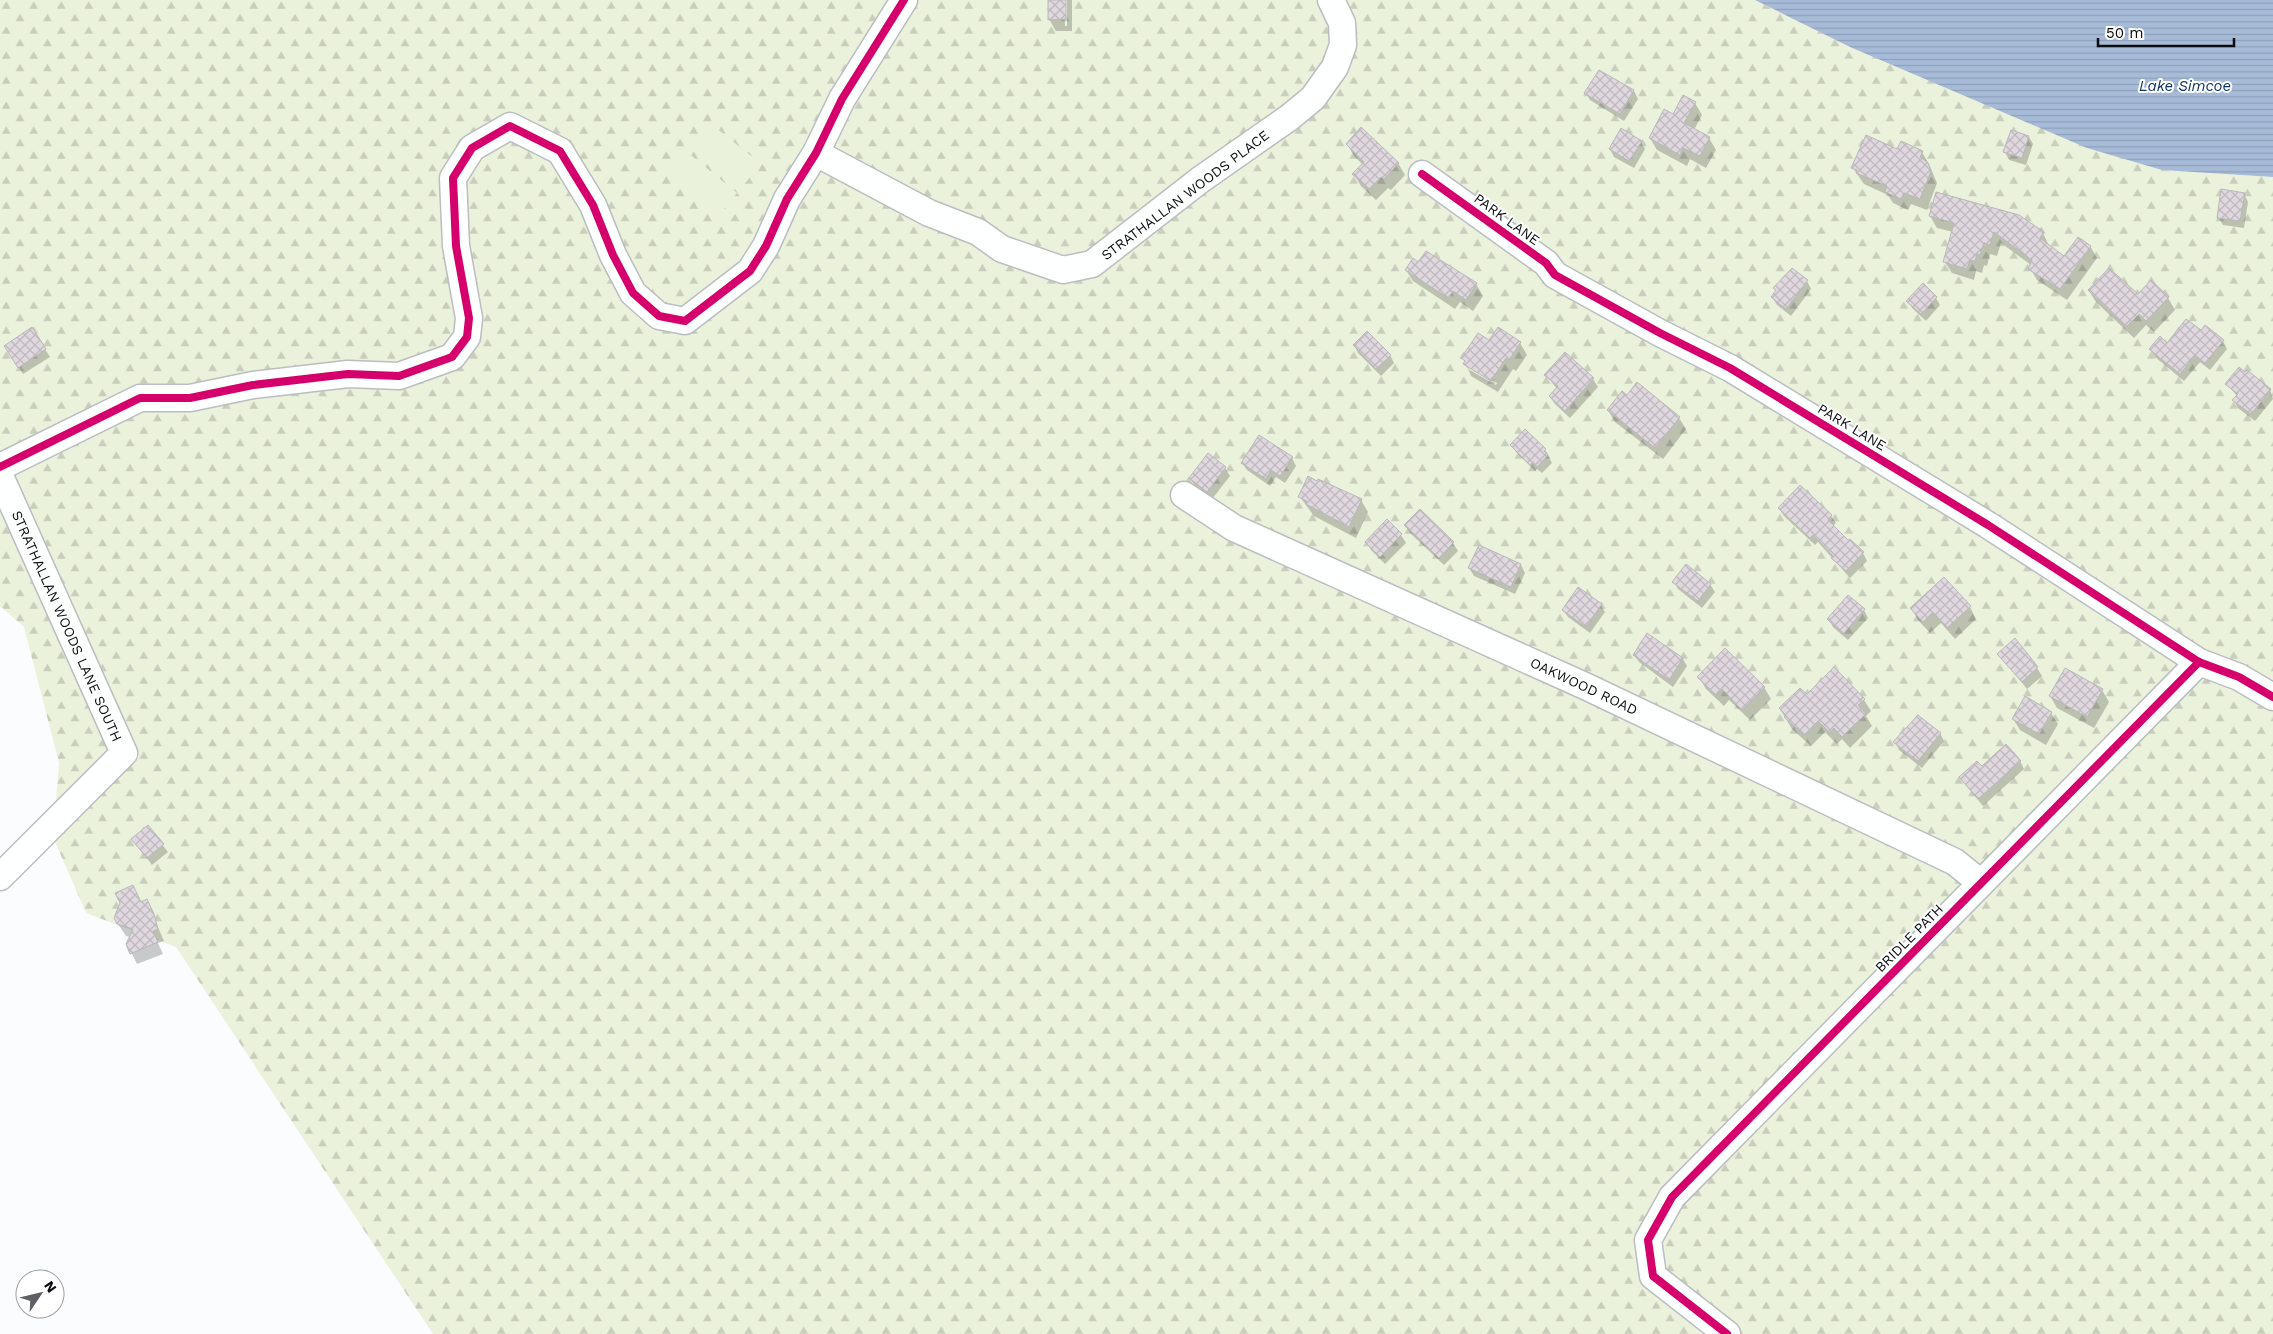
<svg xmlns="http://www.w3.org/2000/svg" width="2273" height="1334" font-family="'Work Sans',sans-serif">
<defs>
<pattern id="forest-firs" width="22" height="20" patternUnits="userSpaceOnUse" patternTransform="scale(1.25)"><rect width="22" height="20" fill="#ebf2db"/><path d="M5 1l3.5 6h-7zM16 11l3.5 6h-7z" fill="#c8cebb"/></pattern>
<pattern id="water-rules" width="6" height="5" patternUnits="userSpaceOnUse" patternTransform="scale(1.25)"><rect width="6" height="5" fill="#a7bbd9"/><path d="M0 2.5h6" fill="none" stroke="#8ea0b9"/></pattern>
<pattern id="building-cross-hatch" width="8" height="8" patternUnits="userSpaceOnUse" patternTransform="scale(1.25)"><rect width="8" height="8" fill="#e0d8df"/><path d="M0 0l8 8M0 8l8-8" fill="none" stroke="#bfb8be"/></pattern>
</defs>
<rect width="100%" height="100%" fill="#fafcfe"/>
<!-- forest -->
<path fill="url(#forest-firs)" d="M0,0H1755L1850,47L2162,170L2273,177V1334H433L176,947L86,913L53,837L59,763L24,627L0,606Z"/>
<!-- garden -->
<g fill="#ebf2db">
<path d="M710,123L761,164L741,188L691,147Z"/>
<path d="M687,152L737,193L717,217L667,176Z"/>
</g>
<!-- water -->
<path fill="url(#water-rules)" d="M1755,0H2273V177L2162,170L2087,148L1850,47Z"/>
<!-- shadow -->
<g fill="#0003" fill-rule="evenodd">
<path d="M1049,0H1064L1065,26H1067V0H1083H1072V31H1056L1049,19Z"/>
<path d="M1599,72L1634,91L1638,99L1624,121L1590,100L1586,93Z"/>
<path d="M1695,103L1702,115L1694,130L1709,138L1716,150L1706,168L1690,159L1687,166L1657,150L1650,138L1673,115Z"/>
<path d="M2029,137L2033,144L2026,165L2009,160L2005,152Z"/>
<path d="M1641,142L1645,149L1634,168L1614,157L1610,149Z"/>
<path d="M1347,144L1398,163L1405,175L1391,190L1388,188L1376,200L1361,186L1354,174L1363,165L1354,156Z"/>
<path d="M1897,151L1922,152L1929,164L1937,183L1927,210L1911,204L1908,210L1893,203L1888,195L1864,184L1853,168Z"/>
<path d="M2244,194L2248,202L2244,228L2223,225L2218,217Z"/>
<path d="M1930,216L2043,233L2049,246L2065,257L2090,246L2097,258L2067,300L2037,280L2030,268L2031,265L2001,243L1997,256L1990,254L1987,266L1984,265L1982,273L1976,271L1974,280L1952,273L1945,262L1953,232L1937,228Z"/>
<path d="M1419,263L1452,268L1476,284L1483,296L1473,311L1460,302L1455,309L1413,281L1406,270Z"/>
<path d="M1807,281L1811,289L1791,316L1777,305L1772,297L1777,292L1775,288Z"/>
<path d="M2151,282L2168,298L2175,310L2154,332L2146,325L2134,338L2096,302L2089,291L2138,295Z"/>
<path d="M1936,298L1940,305L1926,321L1912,308L1908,301Z"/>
<path d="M32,329L50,357L23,374L10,353Z"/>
<path d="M2201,332L2223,341L2227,349L2210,370L2200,362L2184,381L2155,357L2150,349Z"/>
<path d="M1489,342L1520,343L1527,355L1516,371L1513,369L1498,392L1471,376L1463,358ZM1470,367L1497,383L1496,385L1468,369Z"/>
<path d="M1354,345L1390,355L1394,363L1381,376L1358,353Z"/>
<path d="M1565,353L1593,379L1598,387L1570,418L1555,404L1550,397L1557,389L1546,375Z"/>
<path d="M2227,384L2270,389L2273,399L2255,421L2238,408L2234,400L2237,396Z"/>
<path d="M1608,410L1679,418L1686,429L1663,459L1615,422Z"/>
<path d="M1511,445L1545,450L1552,463L1542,473L1537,469L1535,471L1516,452Z"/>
<path d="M1292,458L1296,466L1285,483L1276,477L1270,486L1247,470L1242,463Z"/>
<path d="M1225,468L1230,476L1212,499L1195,486L1190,478Z"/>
<path d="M1300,497L1361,500L1368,512L1356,538L1314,516Z"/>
<path d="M1779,508L1831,516L1836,523L1832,527L1863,553L1867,561L1850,578L1818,542L1815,545L1784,516Z"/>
<path d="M1420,510L1453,543L1458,551L1444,565L1410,533L1405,525Z"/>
<path d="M1387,521L1401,535L1406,543L1385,564L1371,550L1366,542Z"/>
<path d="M1479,546L1521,565L1525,573L1515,594L1474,576L1469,568Z"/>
<path d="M1674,582L1710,584L1715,592L1702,608L1678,589Z"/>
<path d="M1601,605L1605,612L1590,633L1568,617L1563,610Z"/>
<path d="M1970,607L1976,619L1955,639L1941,623L1930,633L1918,620L1911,608Z"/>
<path d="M1864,610L1868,618L1848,640L1833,627L1829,620Z"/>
<path d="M1648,635L1683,659L1687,666L1673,687L1639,662L1634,655Z"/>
<path d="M2015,640L2031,658L2042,676L2027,689L1999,654Z"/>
<path d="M2066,669L2102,690L2109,702L2094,728L2057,708L2050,696Z"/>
<path d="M1699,677L1764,687L1771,699L1750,720L1729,700L1724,706L1706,689Z"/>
<path d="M1807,696L1864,700L1871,711L1866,716L1872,726L1850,748L1842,739L1837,744L1825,732L1811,746L1792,729L1780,709Z"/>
<path d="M2051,713L2058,724L2046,745L2020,730L2013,719Z"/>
<path d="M1940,733L1944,741L1922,768L1899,750L1895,742Z"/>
<path d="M2020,761L2024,769L1983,806L1960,778Z"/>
<path d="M148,826L168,852L152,865L133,839Z"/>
<path d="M133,887L141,903L146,900L164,941L158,943L163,954L137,964L131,952L130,937L126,936L118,924L121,903Z"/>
</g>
<!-- building -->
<g fill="url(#building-cross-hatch)" stroke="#b9b8ba">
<path d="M1048,0H1066V19L1048,20Z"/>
<path d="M1599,70L1634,90L1620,114L1584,93Z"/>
<path d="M1683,95L1696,102L1684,123L1710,137L1700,156L1683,148L1680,155L1649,138L1664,109L1673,114Z"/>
<path d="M1361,127L1399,163L1384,179L1381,177L1369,189L1352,174L1364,162L1346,144Z"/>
<path d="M1621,128L1642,141L1629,161L1609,149Z"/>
<path d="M2011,130L2029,136L2022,158L2003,152Z"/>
<path d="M1866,135L1897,149L1901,141L1923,151L1920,157L1928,163L1931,171L1920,199L1904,193L1901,199L1885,192L1887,186L1856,173L1857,170L1851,168Z"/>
<path d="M2221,189L2245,193L2240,221L2217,218Z"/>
<path d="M1936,192L2019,215L2044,232L2040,238L2064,256L2078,237L2091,246L2060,289L2028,269L2032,260L1994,232L1990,245L1984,243L1980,255L1977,254L1975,261L1970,260L1967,269L1943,262L1954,223L1929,216Z"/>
<path d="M1426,251L1477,283L1466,300L1453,291L1448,298L1405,270L1413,258L1418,262Z"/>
<path d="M1792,268L1808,280L1786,309L1771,297L1776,290L1773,288Z"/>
<path d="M2109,268L2138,294L2151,280L2169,297L2146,321L2139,314L2126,327L2088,290Z"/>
<path d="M1923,283L1937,297L1921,314L1906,301Z"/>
<path d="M2186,319L2201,330L2205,325L2224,340L2205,363L2195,355L2180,374L2149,349L2160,336L2167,343Z"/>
<path d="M32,327L46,349L18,368L4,346Z"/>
<path d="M1498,327L1521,342L1509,360L1506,358L1491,381L1463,364L1465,361L1461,358L1478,333L1489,340Z"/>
<path d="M1367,331L1391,355L1376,369L1353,345Z"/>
<path d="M1565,352L1594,378L1565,411L1549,396L1558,386L1544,375Z"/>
<path d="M2239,367L2245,372L2247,370L2271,389L2251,414L2232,400L2238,394L2225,384Z"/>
<path d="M1637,382L1680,417L1655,448L1607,410L1622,391L1627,395Z"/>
<path d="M1525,429L1546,449L1544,451L1548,455L1537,467L1533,462L1530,465L1510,445Z"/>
<path d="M1259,435L1293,457L1280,476L1271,470L1266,479L1241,463Z"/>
<path d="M1208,453L1226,467L1207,492L1189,478Z"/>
<path d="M1308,476L1317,481L1318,479L1362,499L1349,527L1306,504L1307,501L1298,497Z"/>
<path d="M1800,485L1832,515L1828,520L1848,540L1850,539L1864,552L1846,571L1831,558L1833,556L1813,535L1810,538L1778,508Z"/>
<path d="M1420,509L1454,542L1439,558L1404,525Z"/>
<path d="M1387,519L1402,534L1380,557L1365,542Z"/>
<path d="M1479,545L1521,564L1511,587L1468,568Z"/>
<path d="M1686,564L1711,584L1698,601L1672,582Z"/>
<path d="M1944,577L1971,606L1947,628L1933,612L1923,622L1910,608Z"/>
<path d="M1578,587L1602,604L1586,627L1562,610Z"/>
<path d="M1848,595L1865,609L1843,634L1827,619Z"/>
<path d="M1647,633L1683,658L1669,680L1633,655Z"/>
<path d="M2015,638L2038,667L2022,682L1997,654Z"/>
<path d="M1725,648L1765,687L1742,710L1722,689L1716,695L1697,677Z"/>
<path d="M1834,667L1865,699L1858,705L1866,714L1842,737L1834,728L1830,733L1818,721L1804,735L1784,717L1786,716L1779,708L1800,688L1807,694Z"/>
<path d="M2065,668L2103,689L2087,717L2049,696Z"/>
<path d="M2025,696L2052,712L2039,734L2012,719Z"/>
<path d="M1918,715L1941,733L1918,761L1893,742Z"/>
<path d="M2006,744L2021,761L1978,799L1959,777L1977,761L1982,766Z"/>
<path d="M148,825L164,844L147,858L131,839Z"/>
<path d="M133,885L141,902L147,899L154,914L158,929L153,931L158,942L130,954L126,944L133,929L117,924L114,918L120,903L115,893Z"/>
</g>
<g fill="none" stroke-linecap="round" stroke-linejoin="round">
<defs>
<g id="minor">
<path d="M816,153L929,213L978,232L1002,249L1063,270L1092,264L1200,180L1290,117L1313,98L1335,67L1343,45L1342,23L1331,0"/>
<path d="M1422,174L1546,263L1555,275L1660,333L1730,368L1988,525L2199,662L2239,677L2273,697"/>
<path d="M0,467L140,398H190L253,385L348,374L399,376L452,357L467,337L469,318L456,246L453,178L472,148L510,126L560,151L593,205L613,255L633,293L659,316L685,321L750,271L766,246L787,199L816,153L842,99L904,0"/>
<path d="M0,476L124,753L0,877"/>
<path d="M1184,495L1234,528L1585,686L1955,862L1981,883"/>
<path d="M1727,1334L1653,1276L1648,1240L1672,1197L2199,662"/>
</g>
</defs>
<!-- minor casing -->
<use href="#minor" stroke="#bbbdc0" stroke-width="29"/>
<!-- minor -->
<use href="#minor" stroke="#feffff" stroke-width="26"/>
<defs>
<g id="cycleway">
<path d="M1422,174L1546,263L1555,275L1660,333L1730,368L1988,525L2199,662L2239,677L2273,697"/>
<path d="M0,467L140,398H190L253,385L348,374L399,376L452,357L467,337L469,318L456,246L453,178L472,148L510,126L560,151L593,205L613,255L633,293L659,316L685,321L750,271L766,246L787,199L816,153L842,99L904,0"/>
<path d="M1727,1334L1653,1276L1648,1240L1672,1197L2199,662"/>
</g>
</defs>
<!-- cycleway casing -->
<use href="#cycleway" stroke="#fff" stroke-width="11"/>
<!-- cycleway -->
<use href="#cycleway" stroke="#d6006c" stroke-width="8"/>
</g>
<g text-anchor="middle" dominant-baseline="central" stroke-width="4" stroke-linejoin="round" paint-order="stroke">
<!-- street labels -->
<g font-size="14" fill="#0a0c0f" stroke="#fff">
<text transform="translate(1185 195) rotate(-37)">STRATHALLAN WOODS PLACE</text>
<text transform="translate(1507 219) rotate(36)">PARK LANE</text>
<text transform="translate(1852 427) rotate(31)">PARK LANE</text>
<text transform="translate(67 626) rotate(66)">STRATHALLAN WOODS LANE SOUTH</text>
<text transform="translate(1584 686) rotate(25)">OAKWOOD ROAD</text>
<text transform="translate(1909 938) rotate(-45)">BRIDLE PATH</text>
</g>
<!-- water labels -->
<g font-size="15" font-style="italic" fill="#0f3266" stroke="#fff">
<text x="2185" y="86">Lake Simcoe</text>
</g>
</g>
<!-- north arrow -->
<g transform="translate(40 1294) rotate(55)"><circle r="24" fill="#ffffff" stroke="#9d9e9f"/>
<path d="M0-4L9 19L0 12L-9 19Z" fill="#5e6063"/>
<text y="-8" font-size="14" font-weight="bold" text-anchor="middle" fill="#0a0c0f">N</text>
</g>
<!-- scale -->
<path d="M2098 38v8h136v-8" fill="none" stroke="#0a0c0f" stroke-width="2.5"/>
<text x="2106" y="38" font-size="15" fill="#0a0c0f" stroke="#ffffff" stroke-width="4" paint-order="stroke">50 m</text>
</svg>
